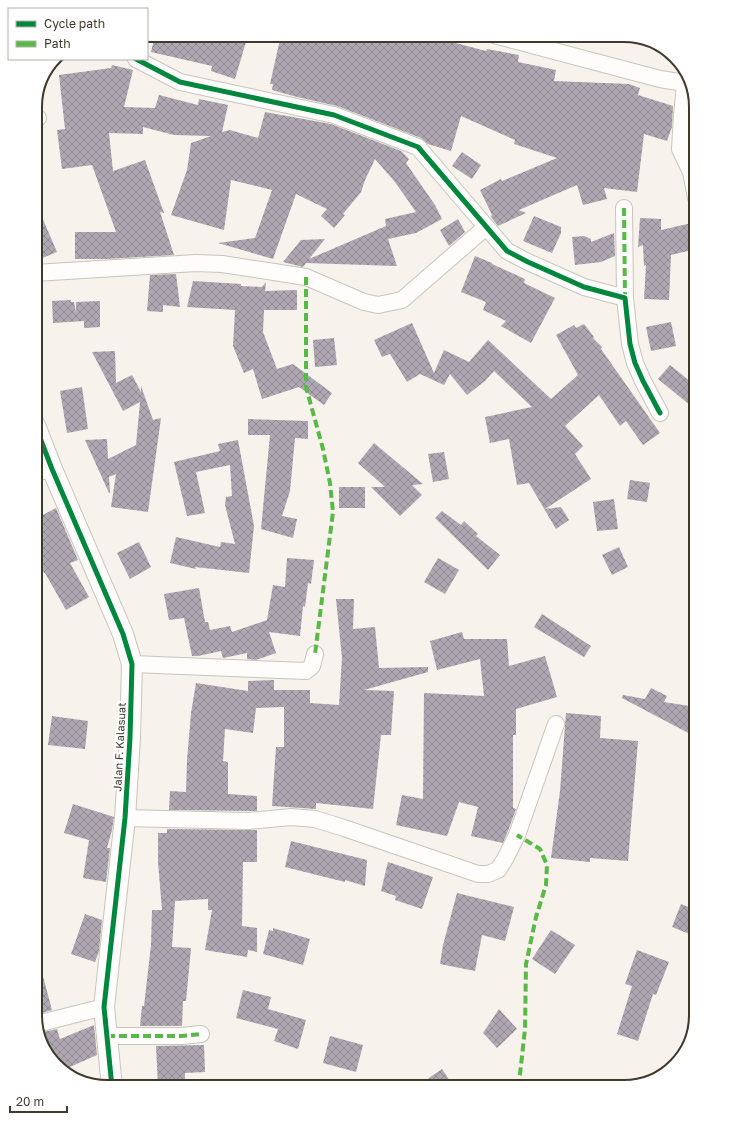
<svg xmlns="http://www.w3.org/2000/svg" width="731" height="1122" font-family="'Golos Text',sans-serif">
<defs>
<pattern id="building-cross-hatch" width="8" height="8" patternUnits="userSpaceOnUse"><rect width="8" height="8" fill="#afa7b2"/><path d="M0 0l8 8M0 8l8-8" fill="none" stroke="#908991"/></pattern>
</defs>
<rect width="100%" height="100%" fill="#f7f2eb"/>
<!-- building -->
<g fill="url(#building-cross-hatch)">
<path d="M155,35H248L235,79L211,71L212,66L151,52Z"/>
<path d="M281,35H438L437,38L486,51L487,49L519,55L518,62L556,70L554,81L629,84L640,88L638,95L673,106L672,127L667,141L644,134L637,192L604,188L607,199L583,205L577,185L519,210L526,213L498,226L491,217L492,215L480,190L501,179L502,181L557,158L514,144L515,140L461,116L451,151L428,144L421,138L337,106L297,97L272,90L273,84H270Z"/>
<path d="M112,65L133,70L124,107L155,108L159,95L198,105L199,99L228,105L222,132L230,130L258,138L265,112L331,124L401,151L409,159L406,163L435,205L442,219L416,233L388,239L397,266L306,263L303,267L283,262L301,240L325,239L309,259L386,226L385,219L416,212L395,182L375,159L365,180L361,192L343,214L345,215L334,228L321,216L327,209L296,194L273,259L218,243L255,238L272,190L231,180L224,230L171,215L187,170L191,143L211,136L174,135L143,127V134L109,133L113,171L145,160L164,213L160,212L174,255L107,259H75V232H116L92,165L62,169L57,130L65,129L59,75L111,68Z"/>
<path d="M462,152L481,165L472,179L452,166Z"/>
<path d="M35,201L57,252L35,261Z"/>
<path d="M534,216L561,227V233L552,253L523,241Z"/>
<path d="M640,218L661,219V230L696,222V249L671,255L669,300L644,299L646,265L644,266L643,245L638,247Z"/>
<path d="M458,219L465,232L449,246L440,230Z"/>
<path d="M614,233L615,256L601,262L575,265L572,237L584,236L591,239V242Z"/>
<path d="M475,256L492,263V264L525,279L524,283L555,298L531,343L501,326L506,321L483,310L486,302L461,292Z"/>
<path d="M176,274L180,307L163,305V312L147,311L150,275Z"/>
<path d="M193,281L241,284V286L262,287L266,282L265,291L297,290V310H264L263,332L277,369L293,364L332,393L324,405L299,387L262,399L253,369L244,373L233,346L235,310L187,307Z"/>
<path d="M71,300V302H74L76,313V302L100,301V327L84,328V321L53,323L52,301Z"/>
<path d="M671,322L676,346L651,351L646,327Z"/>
<path d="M412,323L434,373L444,350L469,362L488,340L551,399L578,375L556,335L574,325L576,328L584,324L594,337L593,338L602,347L601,349L660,433L643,445L626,421L620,426L599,395L565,426L583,446L575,454L591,479L545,509L561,507L569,520L556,529L529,483L517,485L509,439L490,443L485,417L532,407L494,371L485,381L467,395L450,374L444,385L420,374L407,382L390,354L382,357L374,340Z"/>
<path d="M334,338L337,365L315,367L313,340Z"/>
<path d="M115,351L116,383L132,375L141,392V386L153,420L161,418L148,512L111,507L116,474L109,477L110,493H109L85,440L107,439L108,459L136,445L140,402L123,411L92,352Z"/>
<path d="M670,365L696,386V410L658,379Z"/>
<path d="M82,387L88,429L67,433L60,391Z"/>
<path d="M248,419L308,421V439L295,438L290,491L282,516L297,519L293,538L261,529L270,435H248Z"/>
<path d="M238,440L254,526L249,573L195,567L196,569L170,563L176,537L220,547L221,542L235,544L225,505L226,497L232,496L230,465L196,472L205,513L187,516L174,462L220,451L218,444Z"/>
<path d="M374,443L423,484L412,485L422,495L400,516L371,487H385L358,463Z"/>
<path d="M444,452L449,479L433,482L428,454Z"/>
<path d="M630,480L650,483L647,502L627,499Z"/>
<rect x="339" y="487" width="26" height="21"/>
<path d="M614,499L618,529L597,531L593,502Z"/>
<path d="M56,508L78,560L70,563L89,597L66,610L45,573H44L40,563L35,566V519Z"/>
<path d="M442,511L461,525L464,521L478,534L476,536L500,555L488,570L435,518Z"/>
<path d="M139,542L151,567L130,579L117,553Z"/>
<path d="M619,547L628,567L612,575L602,555Z"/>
<path d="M287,558L314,560L311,584L308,583L305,607L303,606L300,636L269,632L276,653L256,660L247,659V653L223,658L221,651L198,656H192L184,618L169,620L164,594L199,588L205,622H208L210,630L230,626L232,632L267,620L273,585L285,587Z"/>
<path d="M438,558L459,570L445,594L424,582Z"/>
<path d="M336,599H354L353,629L375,627L379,668L428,667V672L364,690L394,691L391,735H381L373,809L316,803V809L272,806L276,747H284V707L256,708L253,733L225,729L223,761L228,762V794L257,796V811H248L169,810L170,791L186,792L187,760L191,713L196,683L248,691V681L274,680V690H310V703L339,705L342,658Z"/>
<path d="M542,614L591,646L584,657L534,627Z"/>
<path d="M462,632L464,639H507L509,666L545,656L557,697L516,709V735H513V808L516,809L508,831L503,843L471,836L478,807L459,802L447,836L396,825L402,795L423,799L424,693L484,696L480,659L437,670L430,641Z"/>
<path d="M651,688L667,696L664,702L696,707V737L622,698L623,695L645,699Z"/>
<path d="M566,713L601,716L600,738L638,741L628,861L590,858V862L551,858L560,791Z"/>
<path d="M52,716L88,721L85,749L48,745Z"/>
<path d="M73,804L114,817L112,830L107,848H110L106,882L83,878L89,840L64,833Z"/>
<path d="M167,829L257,830V862H243L242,926L257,928V952L248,950L247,957L205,950L212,910H208V899L175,901L172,947L191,948L186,1001H183L182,1026H140L142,1006H144L151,945L152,910H162L158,862V833H167Z"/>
<path d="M291,841L367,860L365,886L345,880V882L285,867Z"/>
<path d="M388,862L433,877L422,909L395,900L396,896L381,891Z"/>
<path d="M457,893L514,907L505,941L482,935L475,971L440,964L443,945Z"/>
<path d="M681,904L696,910V925L692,935L672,927Z"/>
<path d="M85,914L102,920L99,951L95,962L71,954Z"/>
<path d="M273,928L310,939L303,965L263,954L269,930L273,931Z"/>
<path d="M551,930L575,945L555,974L532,959Z"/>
<path d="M637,950L669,962L656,995L653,994L638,1041L617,1034L632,986L625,984Z"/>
<path d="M35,965H40L52,1010L35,1015Z"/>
<path d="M243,990L271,997L268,1009L306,1020L298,1049L274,1041L278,1029L236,1018Z"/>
<path d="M499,1009L517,1029L497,1048L483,1033Z"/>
<path d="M94,1025L97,1055L63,1070L42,1047L39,1033L57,1029L60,1039Z"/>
<path d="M330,1036L363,1045L356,1072L323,1063Z"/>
<path d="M204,1045L205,1072L185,1073V1087H158L156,1046Z"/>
<path d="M442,1069L454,1087H416Z"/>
</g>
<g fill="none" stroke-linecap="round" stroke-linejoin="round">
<defs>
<g id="minor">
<path d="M494,35L660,79L691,84"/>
<path d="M136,59L180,82L334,115L418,147L507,251L528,262L584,287L625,298L630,344L635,363L643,381L660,413"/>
<path d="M685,84L682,116L680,149L691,172L696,198"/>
<path d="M35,119L38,118"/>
<path d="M624,208L625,298"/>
<path d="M35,273L196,263L222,264L306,277L364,302L378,305L402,300L486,227"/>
<path d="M35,473L52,469"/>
<path d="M132,664L306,671L312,666L315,654"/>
<path d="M125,818L248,821L291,817L315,819L344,828L478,874H488L498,870L505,859L517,835L556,724"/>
<path d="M37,1024L104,1007"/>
<path d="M107,1036H182L201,1034"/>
</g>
<path id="tertiary" d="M35,425L52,469L123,634L132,664L130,738L125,818L104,1007L112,1087"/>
</defs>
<!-- minor casing -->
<use href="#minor" stroke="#cac4bb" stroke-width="18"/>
<!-- tertiary casing -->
<use href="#tertiary" stroke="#cac4bb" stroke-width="22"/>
<!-- minor -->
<use href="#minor" stroke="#fefdfc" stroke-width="16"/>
<!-- tertiary -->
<use href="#tertiary" stroke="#fefdfc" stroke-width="20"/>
<!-- quiet -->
<g stroke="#58b947" stroke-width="4" stroke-dasharray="8 4" stroke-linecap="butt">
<path d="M624,208L625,298"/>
<path d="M306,277V387L323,449L330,483L333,512L315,654"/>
<path d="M107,1036H182L201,1034"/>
<path d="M517,1087L520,1074L525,1029L526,964L536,917L546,885L547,865L540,849L517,835"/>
</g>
<defs>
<g id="cycleway">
<path d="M136,59L180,82L334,115L418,147L507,251L528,262L584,287L625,298L630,344L635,363L643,381L660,413"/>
<path d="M35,425L52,469L123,634L132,664L130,738L125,818L104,1007L112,1087"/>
</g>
</defs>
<!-- cycleway casing -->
<use href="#cycleway" stroke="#fff" stroke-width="8"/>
<!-- cycleway -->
<use href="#cycleway" stroke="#00873e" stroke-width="5"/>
</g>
<g text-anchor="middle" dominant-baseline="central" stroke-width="4" stroke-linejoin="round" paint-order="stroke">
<!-- street labels -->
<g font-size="11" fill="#41392c" stroke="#fff">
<text transform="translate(119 747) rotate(-87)">Jalan F. Kalasuat</text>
</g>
</g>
<!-- crop -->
<path d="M0 0H731V1122H0ZM107 42H624A65 65 0 0 1 689 107V1015A65 65 0 0 1 624 1080H107A65 65 0 0 1 42 1015V107A65 65 0 0 1 107 42Z" fill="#fff" fill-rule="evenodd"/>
<path fill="none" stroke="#41392c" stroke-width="2" d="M107 42H624A65 65 0 0 1 689 107V1015A65 65 0 0 1 624 1080H107A65 65 0 0 1 42 1015V107A65 65 0 0 1 107 42Z"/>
<!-- legend -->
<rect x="8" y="8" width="140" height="52" fill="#ffffff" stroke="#b3b0ab"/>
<rect x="16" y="21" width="20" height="6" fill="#00873e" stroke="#b3b0ab"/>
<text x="44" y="28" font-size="12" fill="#41392c">Cycle path</text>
<rect x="16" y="41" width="20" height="6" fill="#58b947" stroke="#b3b0ab"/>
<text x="44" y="48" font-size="12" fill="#41392c">Path</text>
<!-- scale -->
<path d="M10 1106v6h57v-6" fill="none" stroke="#41392c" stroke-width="2"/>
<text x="16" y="1106" font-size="12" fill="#41392c" stroke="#ffffff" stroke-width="3" paint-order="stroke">20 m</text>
</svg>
